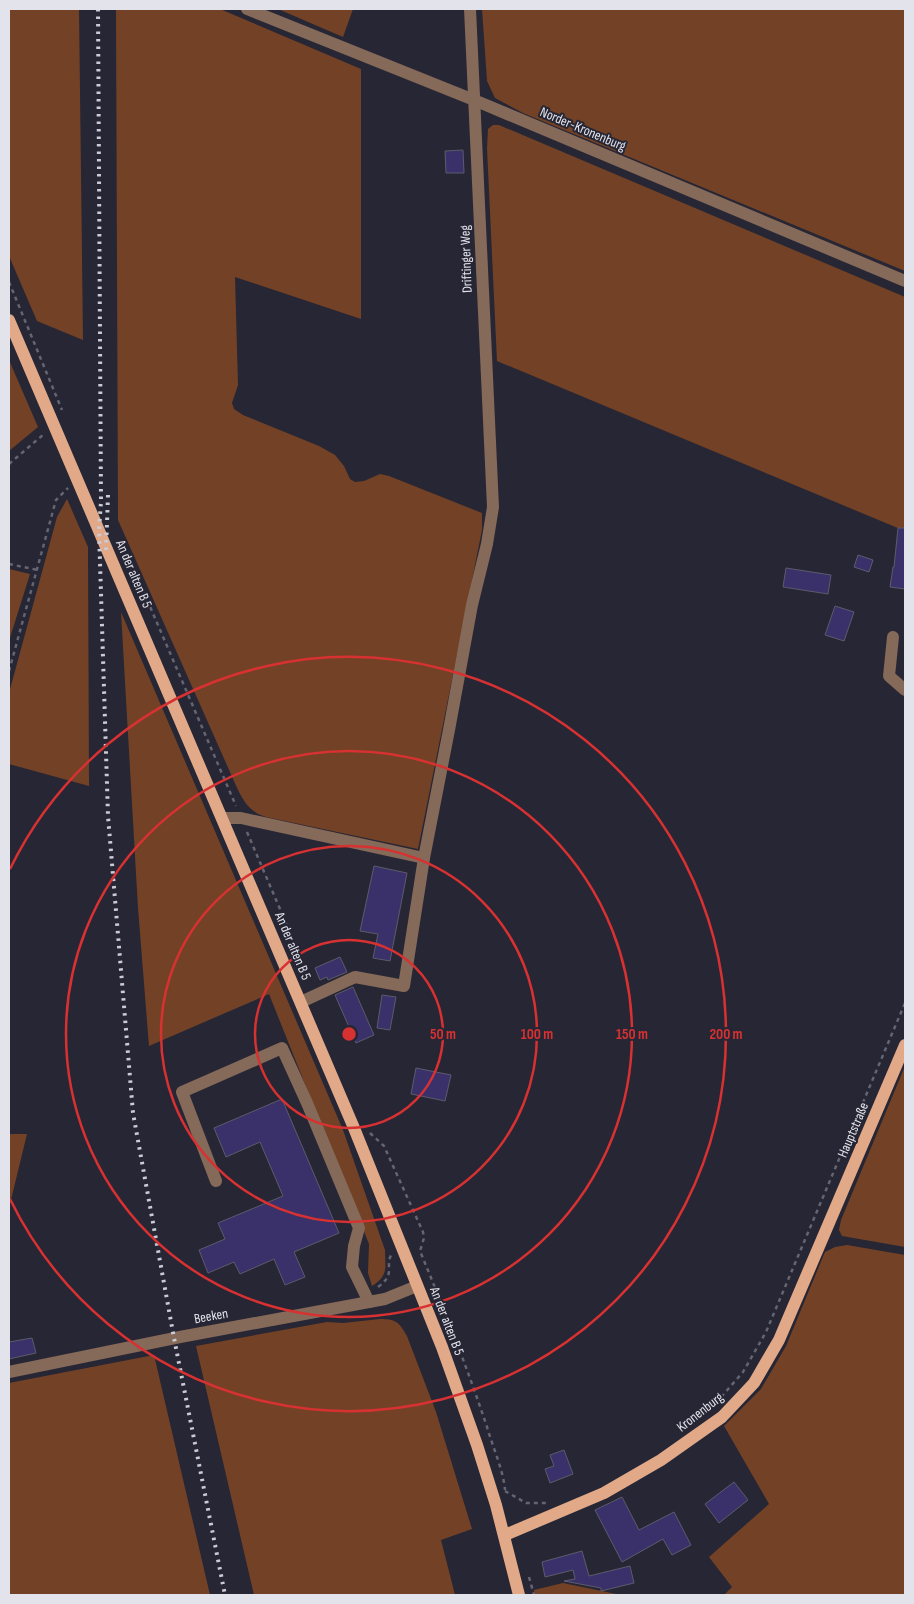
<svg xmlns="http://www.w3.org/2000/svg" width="914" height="1604" font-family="'Sofia Sans Condensed',sans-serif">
<rect width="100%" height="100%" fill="#272634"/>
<!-- green -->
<g fill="#734226">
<path d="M9,9H79L83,340L37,321L9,256Z"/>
<path d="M116,9H220L361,69V319L235,277L238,385L232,403L234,409L243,415L319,446L335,455L344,466L350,479L355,482L364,481L380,474L389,476L482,513V530L418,849L266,817C251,812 245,804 238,790L118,520Z"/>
<path d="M278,9H353L343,37Z"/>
<path d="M482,9H905V271L523,113L495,98L487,81Z"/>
<path d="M493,125H499L905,297V531L497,361L487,148L488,129Z"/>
<path d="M9,360L38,427L9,451Z"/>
<path d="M67,499L88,547L89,786L9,764V693L57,517Z"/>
<path d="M9,569L30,574L9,641Z"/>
<path d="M121,612L343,1130L385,1250C385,1268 389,1275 372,1286L368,1273L369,1244L269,994L149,1046L138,908Z"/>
<path d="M905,1066V1247L842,1236L839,1230L841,1220Z"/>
<path d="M9,1134H27L9,1208Z"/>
<path d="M847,1245L905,1255V1595H724L732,1587L709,1557L769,1504L724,1426L761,1389L786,1346L825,1252L835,1247Z"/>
<path d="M380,1319C396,1319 399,1322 407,1336L436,1412L472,1529L441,1540L455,1595H254L196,1346L327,1322L343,1323Z"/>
<path d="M154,1355L210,1595H9V1383Z"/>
<path d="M563,1583L621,1595H535L534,1590Z"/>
</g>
<!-- building -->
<g fill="#3b316a" stroke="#5c5b6b">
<path d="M463,150L464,173H446L445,151Z"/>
<path d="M898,528H905V589L890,587L893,567H894Z"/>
<path d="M858,555L873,560L869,572L854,567Z"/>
<path d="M786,568L831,575L828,594L783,587Z"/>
<path d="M835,606L854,612L844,641L825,635Z"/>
<path d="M374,866L407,873L390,961L373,958L378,934L360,931Z"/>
<path d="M340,957L347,972L328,980L327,977L320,980L315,968Z"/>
<path d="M353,987L374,1035L356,1043L335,995Z"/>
<path d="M382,995L396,997L390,1030L377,1028Z"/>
<path d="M416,1068L451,1075L445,1101L411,1094Z"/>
<path d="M282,1099L339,1233L294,1252L305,1277L285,1285L274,1259L240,1274L234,1262L208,1273L199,1250L225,1239L218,1223L283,1196L260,1142L226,1157L214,1128Z"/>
<path d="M32,1338L36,1353L9,1359V1342Z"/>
<path d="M564,1450L573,1474L550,1483L545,1469L554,1466L550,1455Z"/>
<path d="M734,1482L748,1500L719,1523L705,1504Z"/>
<path d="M622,1497L639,1530L674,1512L691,1545L672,1555L663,1539L622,1562L595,1510Z"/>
<path d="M582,1551L589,1576L630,1566L634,1583L601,1591V1588L564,1581L575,1579L573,1570L545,1577L542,1562Z"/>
</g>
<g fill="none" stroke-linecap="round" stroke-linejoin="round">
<!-- path -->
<g stroke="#656471" stroke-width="2.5" stroke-dasharray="4 4" stroke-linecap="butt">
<path d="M9,282L62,410"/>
<path d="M9,464L44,434"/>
<path d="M9,564L38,570"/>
<path d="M128,565L135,573L142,588L236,806"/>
<path d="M9,671L56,500L68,488"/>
<path d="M247,832L295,944L296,959"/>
<path d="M370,1133L384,1146L423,1232L424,1238L420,1251C444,1309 467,1367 487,1427C493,1448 503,1469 505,1490"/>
<path d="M378,1287C396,1274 385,1268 391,1255"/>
<path d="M716,1403L743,1372L766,1332L905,1003"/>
<path d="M505,1491L526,1503H546"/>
<path d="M529,1577L534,1595"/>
</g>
<!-- minor -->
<g stroke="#856959" stroke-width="12">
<path d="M247,9L474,100L905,281"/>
<path d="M893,637L889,676L905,690"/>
<path d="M222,818H241L424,858L449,730L472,605L487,544L493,507L470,9"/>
<path d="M301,1002L355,977L404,986L424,858"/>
<path d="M216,1181L182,1092L282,1048L307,1103L359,1228L354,1246L352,1267L369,1302"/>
<path d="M9,1372L180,1337L369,1302L385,1299L417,1286"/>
</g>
<!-- major -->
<g stroke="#e2a989" stroke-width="12">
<path d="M9,320L354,1128L442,1347L477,1445L496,1505L519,1595"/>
<path d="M505,1535L604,1493L661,1460L722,1417L754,1383L779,1340L905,1045"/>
</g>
<!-- rail -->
<g stroke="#cbcbd5" stroke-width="4" stroke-dasharray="2.5 5" stroke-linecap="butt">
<path d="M98,9L101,502L99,530L108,816L133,1113L174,1338L225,1595"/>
<path d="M106,550L108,495"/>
</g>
</g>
<!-- distance rings -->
<g fill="none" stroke="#d73132" stroke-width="2.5">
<circle cx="349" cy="1034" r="94"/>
<circle cx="349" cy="1034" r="188"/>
<circle cx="349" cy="1034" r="283"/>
<path d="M10 869A377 377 0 1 1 10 1199"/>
</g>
<g text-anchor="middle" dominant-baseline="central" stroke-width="4" stroke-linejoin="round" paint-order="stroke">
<!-- street labels -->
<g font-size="14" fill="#e3e3ec" stroke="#272634">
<text transform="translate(583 129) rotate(23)">Norder-Kronenburg</text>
<text transform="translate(466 259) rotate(-92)">Driftinger Weg</text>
<text transform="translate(134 574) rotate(67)">An der alten B 5</text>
<text transform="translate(293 946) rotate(67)">An der alten B 5</text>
<text transform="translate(853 1130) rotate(-67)">Hauptstraße</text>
<text transform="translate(211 1316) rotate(-10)">Beeken</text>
<text transform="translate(447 1321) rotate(69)">An der alten B 5</text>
<text transform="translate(700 1412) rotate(-38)">Kronenburg</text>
</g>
</g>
<circle cx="349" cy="1034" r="8" fill="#d73132" stroke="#272634" stroke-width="2.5"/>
<g font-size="15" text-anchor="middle" font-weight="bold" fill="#d73132" stroke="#272634" stroke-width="4" stroke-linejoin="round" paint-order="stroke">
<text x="443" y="1039">50 m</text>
<text x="537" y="1039">100 m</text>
<text x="632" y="1039">150 m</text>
<text x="726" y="1039">200 m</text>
</g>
<!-- border -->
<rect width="914" height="1604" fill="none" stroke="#e3e3ec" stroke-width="20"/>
</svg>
